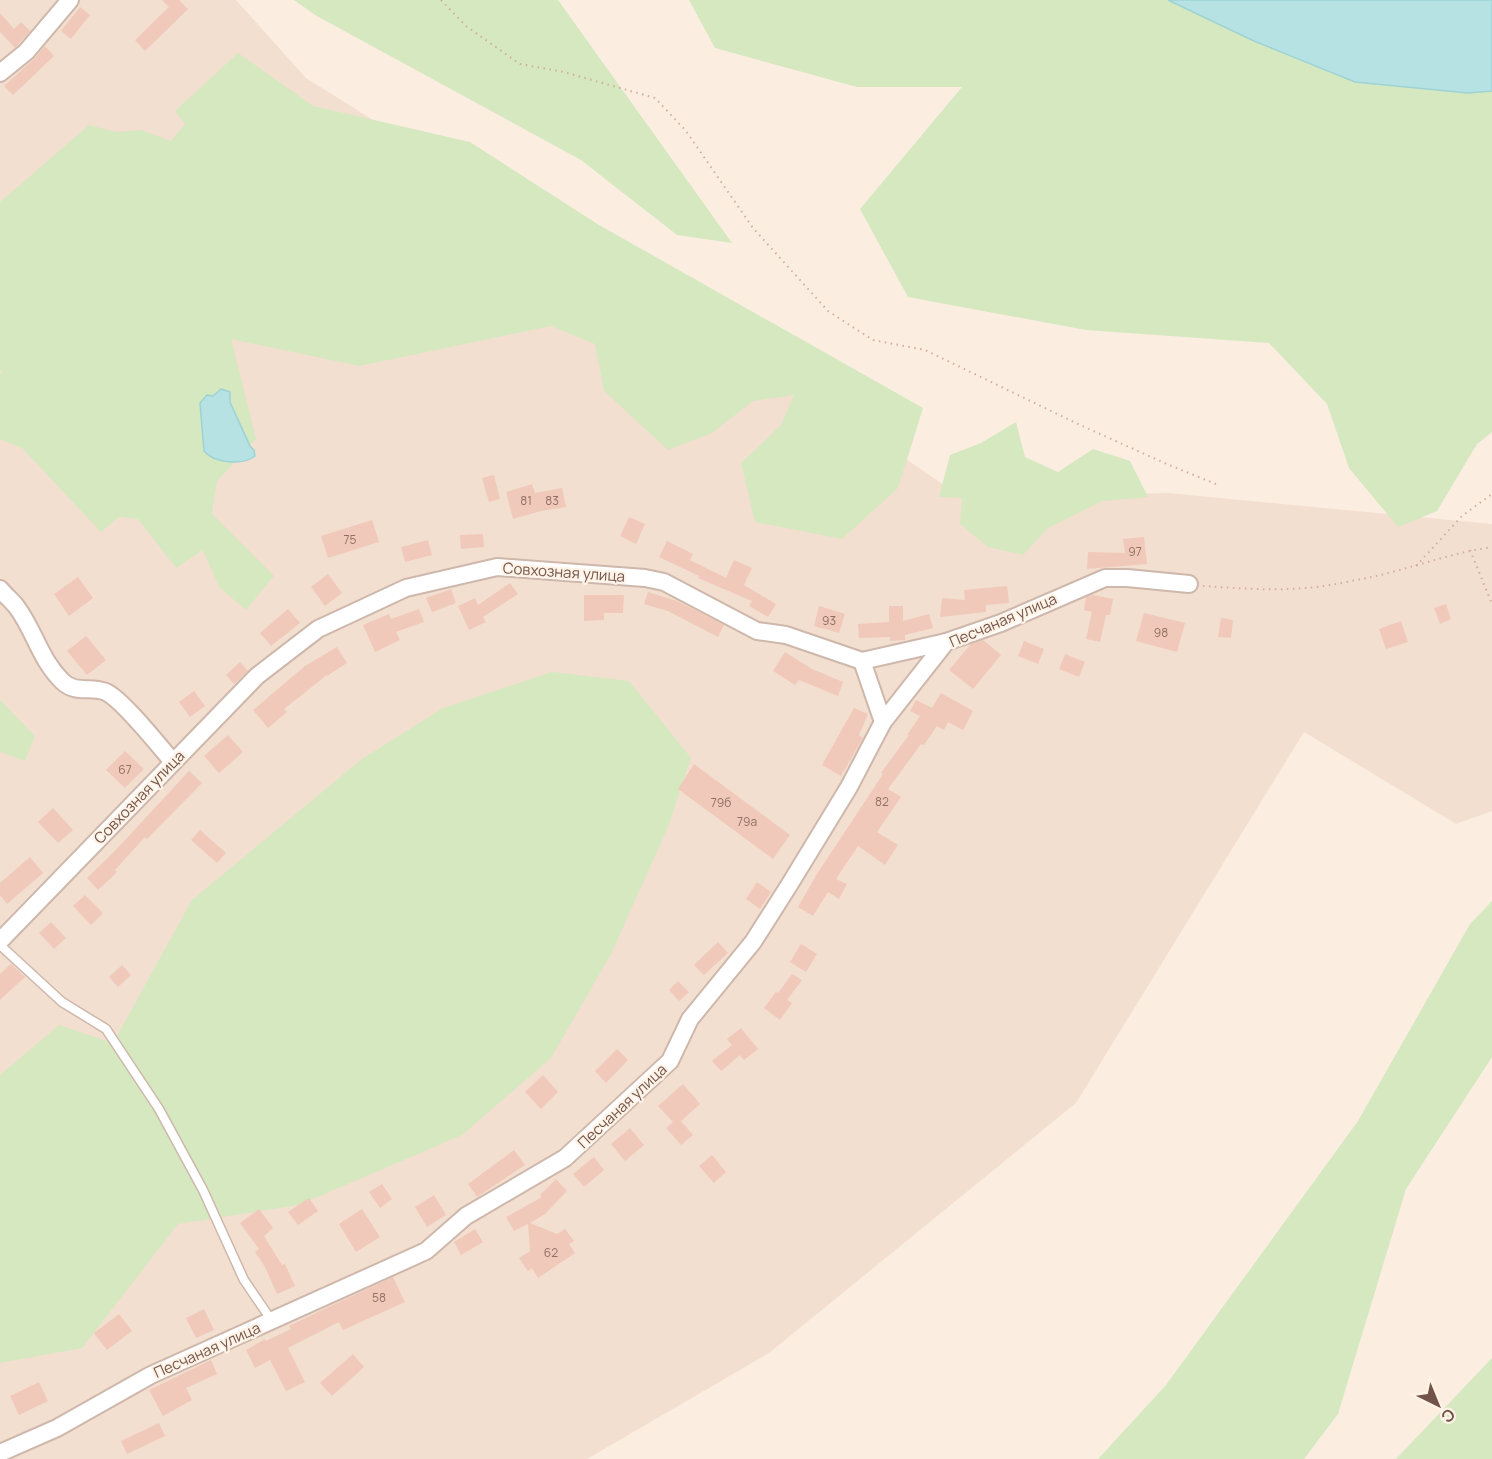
<svg xmlns="http://www.w3.org/2000/svg" width="1492" height="1459" font-family="Manrope,sans-serif">
<rect width="100%" height="100%" fill="#fbeee1"/>
<!-- residential -->
<path fill="#f3dfd0" d="M0,0H236L306,78L826,404L963,498L1168,493L1492,524V811L1456,824L1304,732L1076,1103L769,1353L587,1459H0Z"/>
<!-- green -->
<g fill="#d5e8c0">
<path d="M294,0H558L732,243L677,235L581,160L315,15Z"/>
<path d="M689,0H1492V432L1477,444L1437,511L1398,527L1349,468L1327,404L1269,343L1086,330L908,297L860,209L962,87H857L715,48Z"/>
<path d="M238,53L313,106L470,142L599,225L923,408L898,488L842,539L755,522L741,463L781,425L794,395L753,401L712,433L668,450L604,391L595,344L551,326L359,366L231,339L256,439L217,481L212,514L274,576L246,610L219,587L203,550L176,568L138,519L119,517L101,532L22,448L0,439V374L2,372L0,370V202L89,125L116,132L141,130L171,141L185,124L175,111Z"/>
<path d="M1016,422L1025,457L1058,472L1093,449L1130,461L1148,497L1102,501L1048,528L1023,555L988,547L960,524L962,498L939,497L950,455L981,443Z"/>
<path d="M552,672L629,681L691,758L668,827L611,954L551,1058L462,1135L299,1205L178,1224L82,1348L0,1363V1075L59,1025L113,1043L192,900L362,759L443,708Z"/>
<path d="M0,700L35,736L25,761L0,752Z"/>
<path d="M1492,901V1057L1406,1189L1338,1414L1304,1459H1098L1166,1385L1358,1121L1470,924Z"/>
<path d="M1492,1358V1459H1396Z"/>
</g>
<!-- water -->
<g fill="#b7e2e4" stroke="#9dd3d5" stroke-width="1.5">
<path d="M1168,0H1492V91L1468,93L1355,82L1254,41Z"/>
<path d="M221,389L230,392V402L250,446L254,450L255,456C242,466 214,463 204,451L200,403L207,395L213,396Z"/>
</g>
<!-- building -->
<g fill="#f0c9ba">
<path d="M162,0H179L188,9L145,51L135,40L169,7Z"/>
<path d="M80,7L90,15L71,39L61,31Z"/>
<path d="M0,13L14,29L21,22L30,31L15,48L0,32Z"/>
<path d="M45,46L54,56L13,95L4,86L33,60Z"/>
<path d="M494,475L500,499L489,502L482,478Z"/>
<path d="M532,484L535,493L562,488L566,507L541,511L513,519L506,492Z"/>
<path d="M629,517L645,524L636,544L620,536Z"/>
<path d="M372,520L379,542L328,558L321,536Z"/>
<path d="M483,534L484,547L461,549L460,535Z"/>
<path d="M1144,537L1147,564L1087,569L1088,552L1125,553L1123,539Z"/>
<path d="M428,540L432,555L405,562L401,547Z"/>
<path d="M667,541L693,554L690,560L726,578L734,560L752,568L744,585L776,604L768,617L749,606L752,601L698,578L699,576L659,557Z"/>
<path d="M328,574L342,593L325,606L311,587Z"/>
<path d="M78,577L93,598L69,616L54,594Z"/>
<path d="M510,583L518,594L483,617L486,622L469,630L458,606L475,598L478,605Z"/>
<path d="M1007,586L1009,603L986,605V612L940,617L942,598L965,600L964,590Z"/>
<path d="M451,589L456,603L432,612L426,598Z"/>
<path d="M648,592L677,601L724,625L718,637L668,611L644,604Z"/>
<path d="M584,595H624L623,613H604V620L584,621Z"/>
<path d="M1093,595L1113,599L1110,615H1106L1100,642L1086,639L1092,612L1084,610L1086,597Z"/>
<path d="M1446,604L1451,619L1440,624L1434,608Z"/>
<path d="M819,606L845,614L839,633L814,626Z"/>
<path d="M889,606H903V621L929,614L933,628L905,635V640L890,641V637L859,638L858,624L889,622Z"/>
<path d="M288,609L300,623L271,646L260,633Z"/>
<path d="M419,609L424,622L396,632L400,640L375,652L363,625L389,614L391,619Z"/>
<path d="M1144,613L1185,623L1177,652L1136,641Z"/>
<path d="M1221,618L1233,620L1231,638L1218,637Z"/>
<path d="M1401,621L1408,642L1386,649L1379,629Z"/>
<path d="M86,636L106,660L87,675L67,651Z"/>
<path d="M983,640L1001,655L973,689L949,670L971,644Z"/>
<path d="M1024,641L1044,649L1038,664L1018,656Z"/>
<path d="M337,647L347,663L327,676V675L284,709L287,712L268,728L253,710L305,666Z"/>
<path d="M785,652L812,669L843,682L838,696L799,680L795,685L773,671Z"/>
<path d="M1065,654L1085,662L1079,677L1059,669Z"/>
<path d="M240,662L248,671L234,684L226,675Z"/>
<path d="M194,691L205,706L190,717L179,702Z"/>
<path d="M941,693L973,711L963,730L948,722L944,730L937,726L924,745L921,744L888,789L901,797L877,832L898,845L885,865L858,846L836,879L847,884L839,899L828,892L813,916L798,907L817,874L883,774L881,773L909,735H907L920,716L910,711L916,700L932,708Z"/>
<path d="M854,708L868,714L859,735L863,738L841,776L822,765Z"/>
<path d="M228,735L243,752L219,773L204,756Z"/>
<path d="M125,751L144,769L125,788L106,770Z"/>
<path d="M694,764L790,835L773,859L678,789Z"/>
<path d="M189,771L202,783L147,839L145,837L115,870L117,872L98,890L87,878L113,853Z"/>
<path d="M53,808L73,830L58,843L38,822Z"/>
<path d="M200,830L226,853L217,863L191,840Z"/>
<path d="M30,857L43,873L7,904L0,895V883Z"/>
<path d="M757,882L771,892L760,909L746,899Z"/>
<path d="M85,895L103,913L91,925L73,906Z"/>
<path d="M51,922L66,938L54,949L39,933Z"/>
<path d="M718,942L728,953L704,975L694,965Z"/>
<path d="M801,944L817,954L806,972L790,962Z"/>
<path d="M11,964L25,977L0,1000V974Z"/>
<path d="M122,965L131,975L118,987L109,977Z"/>
<path d="M792,974L802,980L787,1000L792,1003L780,1020L764,1008L776,992L778,993Z"/>
<path d="M678,981L689,992L679,1001L669,990Z"/>
<path d="M741,1028L758,1049L744,1060L740,1055L721,1071L712,1061L732,1045L727,1039Z"/>
<path d="M617,1049L628,1060L606,1083L595,1071Z"/>
<path d="M543,1075L558,1092L541,1109L525,1092Z"/>
<path d="M683,1084L700,1104L681,1121L693,1135L681,1145L666,1128L673,1122L658,1106Z"/>
<path d="M630,1128L644,1145L625,1161L611,1144Z"/>
<path d="M514,1150L525,1165L477,1197L468,1184Z"/>
<path d="M712,1155L726,1172L714,1183L699,1166Z"/>
<path d="M594,1157L604,1170L584,1187L573,1174Z"/>
<path d="M556,1179L567,1191L545,1214L530,1223L557,1234L565,1229L574,1241L569,1244L575,1253L538,1278L532,1268L528,1271L519,1258L530,1251L528,1224L514,1231L506,1217L542,1197L540,1195Z"/>
<path d="M382,1184L392,1199L380,1208L369,1192Z"/>
<path d="M434,1195L446,1215L427,1227L415,1207Z"/>
<path d="M309,1198L318,1211L298,1225L288,1212Z"/>
<path d="M259,1209L273,1228L264,1236L282,1265L285,1264L295,1286L277,1294L265,1267L255,1252L259,1249L240,1223Z"/>
<path d="M362,1209L380,1237L356,1252L339,1224Z"/>
<path d="M475,1229L483,1242L461,1255L454,1242Z"/>
<path d="M393,1277L405,1302L343,1330L339,1322L288,1348L305,1382L286,1391L270,1360L255,1368L246,1350L265,1339L266,1341L291,1329L289,1326L322,1310Z"/>
<path d="M204,1309L214,1330L196,1338L186,1318Z"/>
<path d="M119,1314L132,1331L107,1350L94,1333Z"/>
<path d="M353,1354L364,1367L332,1396L320,1383Z"/>
<path d="M211,1360L217,1374L186,1388L192,1400L163,1416L149,1390Z"/>
<path d="M39,1382L48,1401L19,1415L10,1396Z"/>
<path d="M159,1423L165,1436L127,1454L121,1441Z"/>
</g>
<g fill="none" stroke-linecap="round" stroke-linejoin="round">
<defs>
<path id="service" d="M0,945L62,1002L106,1029L159,1109L203,1190L244,1280L272,1321"/>
<g id="minor">
<path d="M0,73L26,52L70,0"/>
<path d="M0,589C5,595 11,600 16,606C35,631 39,658 62,681C76,695 91,685 106,692C123,700 159,746 173,762"/>
<path d="M862,661L946,642"/>
<path d="M0,941L257,676L318,629L406,588L497,567L645,578L664,582L757,631L786,635L862,661L883,722"/>
<path d="M0,1453L57,1428L151,1375L426,1251L466,1216L565,1158L670,1061L690,1019L753,942L788,887L849,787L883,722L946,642L1001,623L1105,578H1127L1189,584"/>
</g>
</defs>
<!-- service casing -->
<use href="#service" stroke="#ceb7ab" stroke-width="11"/>
<!-- minor casing -->
<use href="#minor" stroke="#ceb7ab" stroke-width="20"/>
<!-- path -->
<g stroke="#d4ad9d" stroke-width="2" stroke-dasharray="1.5 4.5" stroke-linecap="butt">
<path d="M441,0L466,26L520,64L564,72L655,98L686,131L753,228L828,311L873,340L925,350L1078,424L1169,465L1216,484"/>
<path d="M1470,550L1492,604"/>
<path d="M1416,566L1462,516L1492,494"/>
<path d="M1203,586C1236,588 1270,591 1304,588C1326,587 1350,581 1372,577C1412,568 1451,553 1492,547"/>
</g>
<!-- service -->
<use href="#service" stroke="#fff" stroke-width="8"/>
<!-- minor -->
<use href="#minor" stroke="#fff" stroke-width="16"/>
</g>
<g text-anchor="middle" dominant-baseline="central" stroke-width="4.5" stroke-linejoin="round" paint-order="stroke">
<!-- number labels -->
<g font-size="12" fill="#927065">
<text x="526" y="500">81</text>
<text x="552" y="500">83</text>
<text x="350" y="539">75</text>
<text x="1135" y="551">97</text>
<text x="829" y="620">93</text>
<text x="1161" y="632">98</text>
<text x="125" y="769">67</text>
<text x="882" y="801">82</text>
<text x="721" y="802">79б</text>
<text x="747" y="821">79а</text>
<text x="551" y="1252">62</text>
<text x="379" y="1297">58</text>
</g>
<!-- street labels -->
<g font-size="15" fill="#725349" stroke="#fff3e7">
<text transform="translate(564 572) rotate(4)">Совхозная улица</text>
<text transform="translate(1003 620) rotate(-23)">Песчаная улица</text>
<text transform="translate(139 797) rotate(-46)">Совхозная улица</text>
<text transform="translate(622 1106) rotate(-43)">Песчаная улица</text>
<text transform="translate(207 1350) rotate(-24)">Песчаная улица</text>
</g>
</g>
<!-- north arrow -->
<g transform="translate(1438 1405) rotate(137)" stroke="#fff3e7" stroke-width="4.5" paint-order="stroke">
<path d="M0-4.5L10 22L0 15L-10 22Z" fill="#725349"/>
<text y="-9" font-size="16" font-weight="bold" text-anchor="middle" fill="#725349">С</text>
</g>
</svg>
